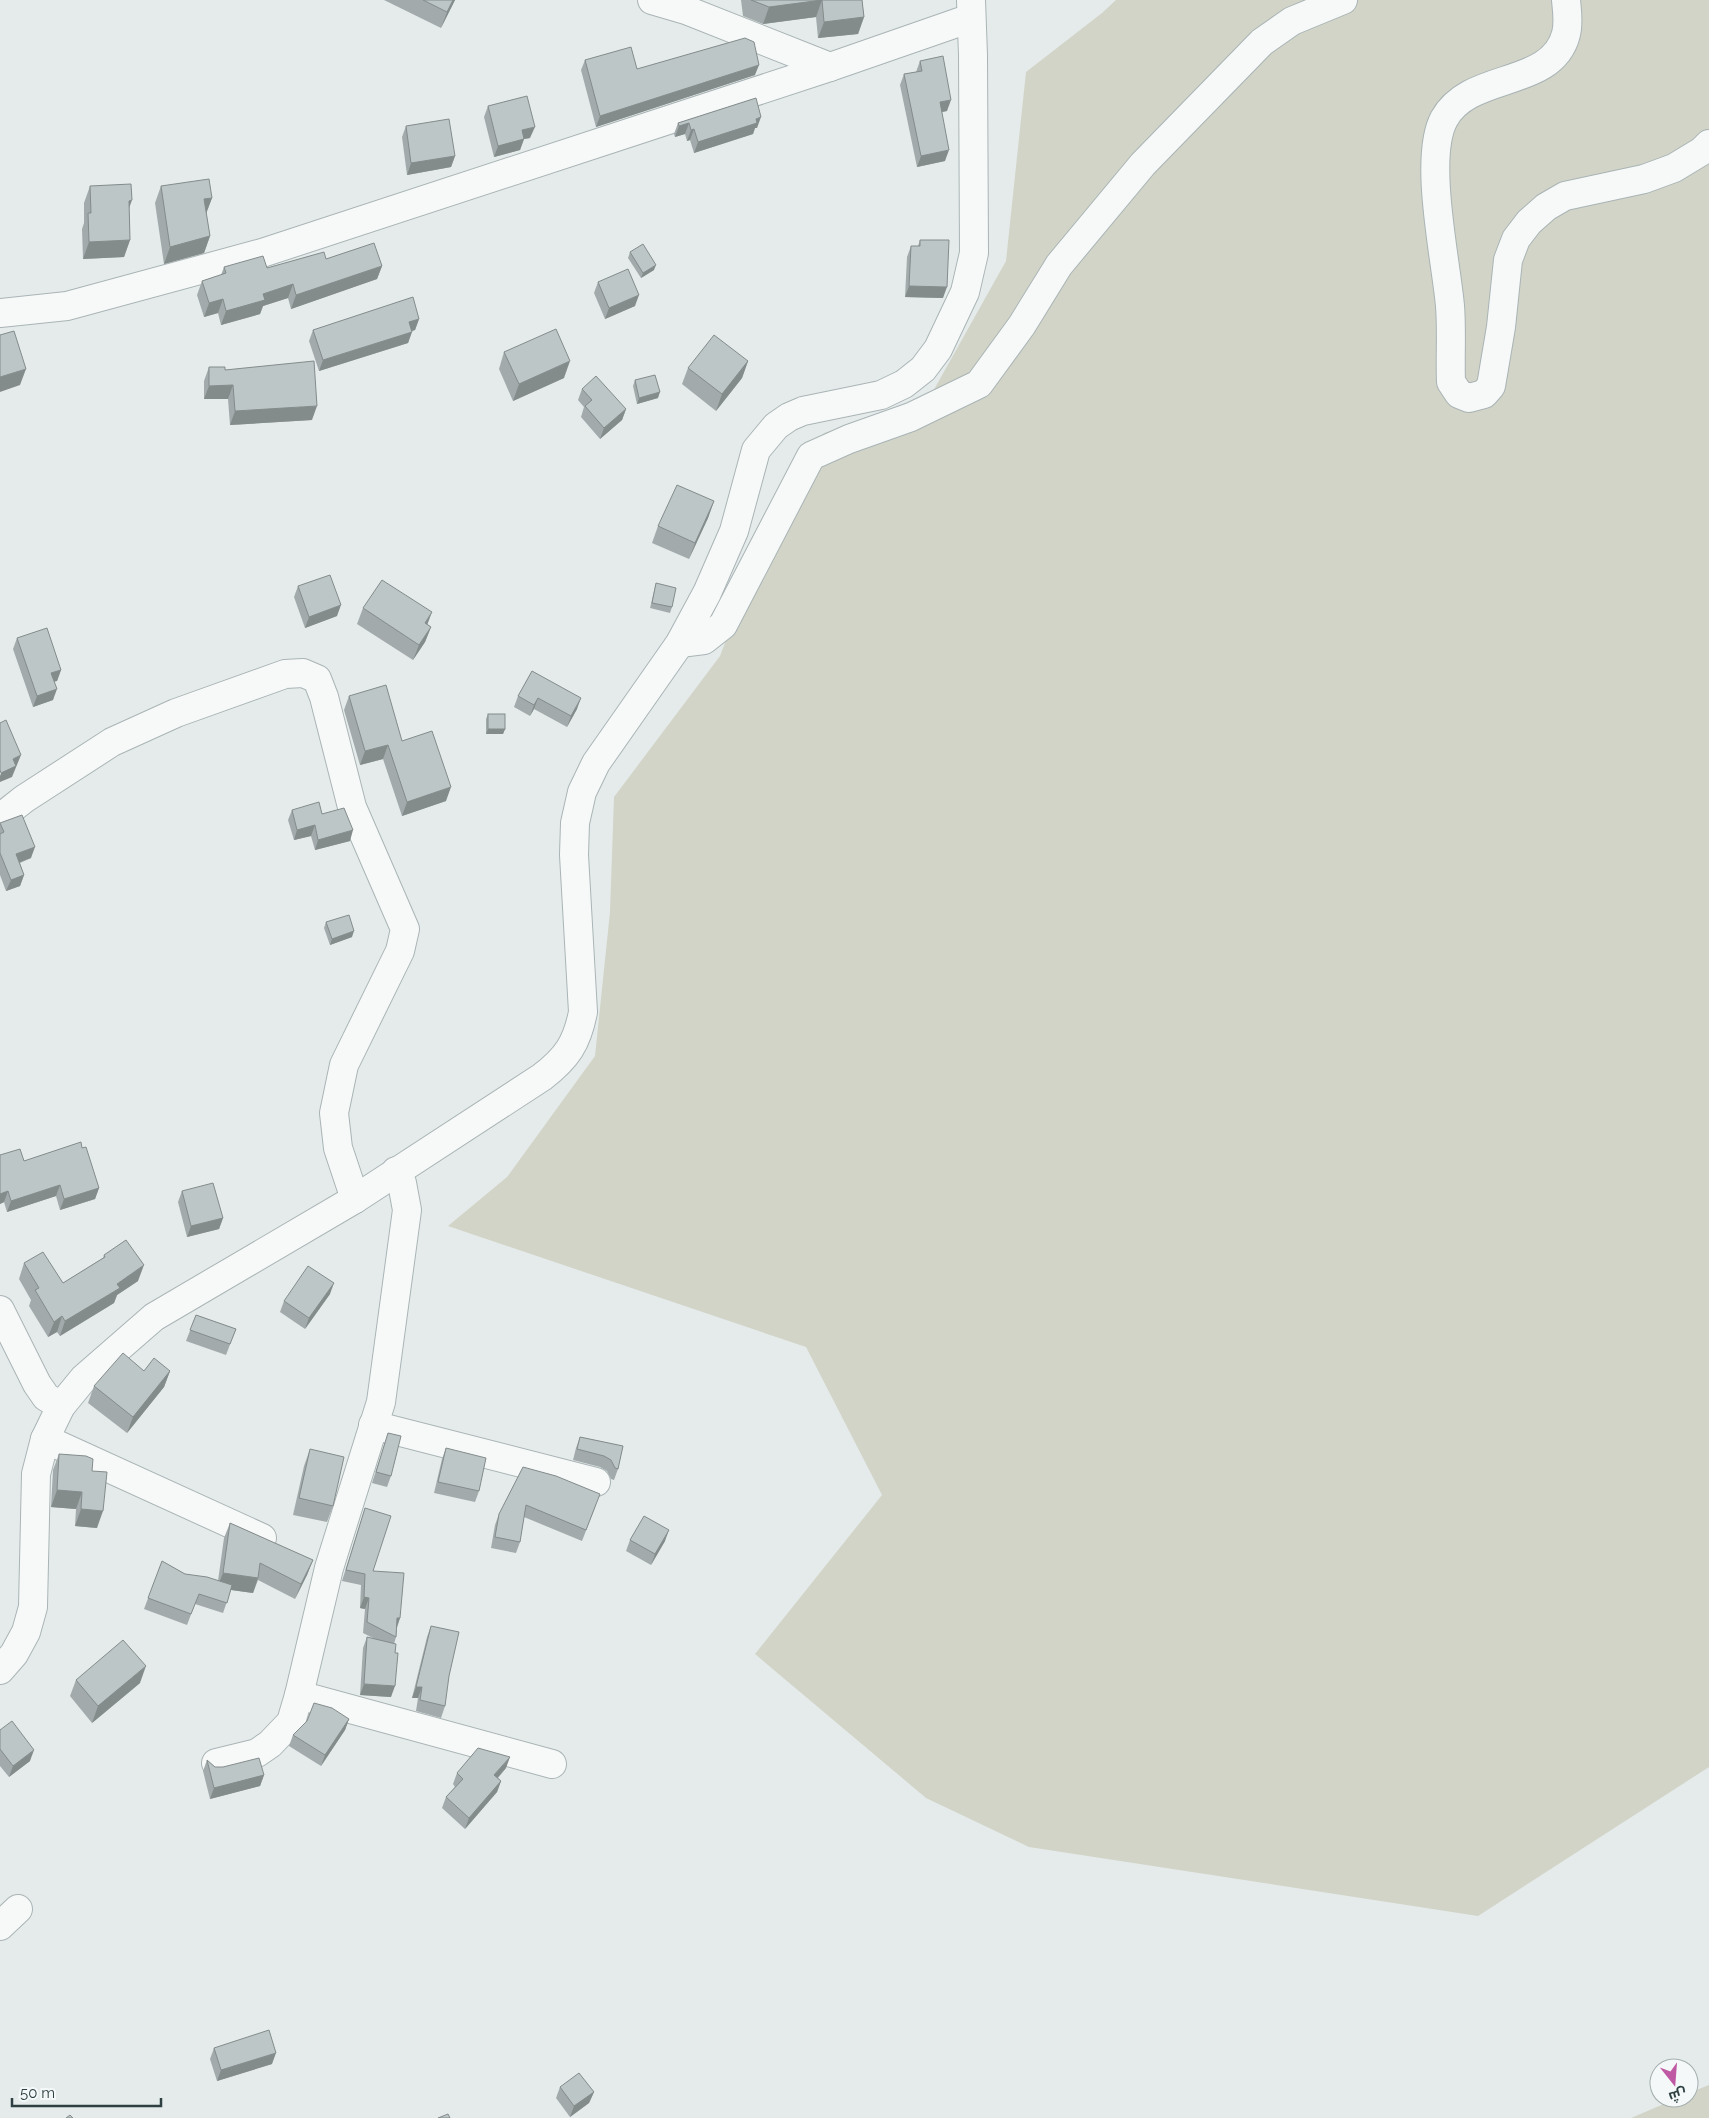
<svg xmlns="http://www.w3.org/2000/svg" width="1709" height="2118" font-family="Raleway,Cairo,sans-serif">
<rect width="100%" height="100%" fill="#e5ebeb"/>
<!-- green -->
<g fill="#d1d4c7">
<path d="M1116,0H1709V1767L1478,1916L1029,1847L926,1798L755,1654L882,1495L806,1347L448,1226L507,1177L595,1056L610,912L614,797L720,656L752,572L824,433L927,402L1006,261L1026,72L1102,13Z"/>
<path d="M1709,2085V2118H1631L1678,2098H1689V2093Z"/>
</g>
<g fill="none" stroke-linecap="round" stroke-linejoin="round">
<defs>
<g id="minor">
<path d="M652,0L686,10L830,67"/>
<path d="M1566,0C1567,11 1569,23 1566,34C1552,89 1470,71 1444,119C1423,158 1446,260 1450,306C1452,331 1450,357 1451,382L1459,394L1469,398L1484,394L1491,386L1501,327L1508,260L1516,239L1529,222L1546,207L1565,196L1644,179L1674,168L1702,151L1709,144"/>
<path d="M0,313L67,306L262,253L830,67L971,18"/>
<path d="M680,643L704,640L723,625L811,456L849,439L911,417L979,384L1022,325L1059,265L1143,164L1262,42L1292,21L1343,0"/>
<path d="M0,818L24,799L112,742L176,713L285,674L303,673L317,679L324,697L352,807L405,929L400,951L344,1065L334,1113L338,1148L355,1199"/>
<path d="M0,1310L37,1384L46,1397L61,1406"/>
<path d="M373,1425L596,1482"/>
<path d="M45,1439L262,1538"/>
<path d="M0,1670L14,1654L26,1632L33,1607L36,1474L45,1439L61,1406L84,1378L154,1317L355,1199L542,1077C567,1058 577,1043 583,1012L574,855L575,823L582,792L596,763L680,643L707,593L734,531L756,450L776,426L789,417L803,411L881,395L904,384L923,369L938,349L965,292L974,253L973,55L971,0"/>
<path d="M299,1695L552,1764"/>
<path d="M216,1763L257,1753L270,1744L291,1722L299,1695L329,1568L381,1402L407,1210L402,1183L396,1171"/>
<path d="M0,1926L18,1909"/>
</g>
</defs>
<!-- minor casing -->
<use href="#minor" stroke="#aab4b5" stroke-width="30"/>
<!-- minor -->
<use href="#minor" stroke="#f7f9f9" stroke-width="28"/>
</g>
<!-- wall -->
<g fill="#a2aaab">
<path d="M384,0H455L441,28Z"/>
<path d="M741,0H862L864,17L858,34L818,38L816,17L763,24L743,16Z"/>
<path d="M585,60L637,69L755,75L596,127L581,70Z"/>
<path d="M920,61L947,111L942,112L945,161L917,167L900,85L904,74L916,72Z"/>
<path d="M756,98L757,128H755L753,134L694,153L690,140L687,141L685,134L675,137L674,134L678,123Z"/>
<path d="M488,106L530,138L524,139L520,150L494,157L484,117Z"/>
<path d="M406,126L455,156L451,167L407,175L402,137Z"/>
<path d="M90,186L129,209L130,240L124,257L83,259L82,229L84,223V203Z"/>
<path d="M161,186L212,198L206,213L210,236L204,253L164,264L155,203Z"/>
<path d="M920,240L943,298L905,297L907,257L911,246H918Z"/>
<path d="M630,252L654,270L641,278L628,258Z"/>
<path d="M326,259L382,266L377,279L291,309L288,298L263,306L260,314L221,325L218,313L204,317L197,295L202,281L221,275L224,267L267,268Z"/>
<path d="M598,282L635,306L605,319L594,293Z"/>
<path d="M419,319L415,330L412,331L408,343L319,371L309,341L313,330Z"/>
<path d="M504,352L564,378L513,401L499,369Z"/>
<path d="M748,361L742,378L716,411L682,384L688,368Z"/>
<path d="M209,367L225,370L312,420L230,425L228,399H204V381Z"/>
<path d="M635,380L658,398L637,404L633,386Z"/>
<path d="M582,389L626,409L622,420L600,439L581,417L584,407L578,400Z"/>
<path d="M714,501L708,518L689,559L652,543L658,526Z"/>
<path d="M656,583L672,607L670,613L650,608Z"/>
<path d="M298,586L337,616L305,628L294,597Z"/>
<path d="M363,608L427,624L431,627L425,642L413,660L357,624Z"/>
<path d="M17,638L61,670L57,681H54L53,700L33,707L13,649Z"/>
<path d="M532,671L577,709L567,727L534,709L530,716L514,707L518,696Z"/>
<path d="M349,696L402,741L446,801L402,816L383,759L360,765L344,710Z"/>
<path d="M488,714L505,729L503,734H486V719Z"/>
<path d="M292,810L322,814L350,841L315,850L311,836L294,840L288,820Z"/>
<path d="M0,823L31,858L20,863L24,875L20,886L6,891L0,875Z"/>
<path d="M326,922L352,937L330,945L324,928Z"/>
<path d="M82,1148L99,1188L95,1199L60,1210L56,1196L7,1212L4,1202L0,1204V1155L24,1161Z"/>
<path d="M182,1191L223,1218L219,1229L187,1237L178,1202Z"/>
<path d="M104,1255L138,1281L117,1295L114,1303L60,1336L57,1332L48,1337L29,1306L31,1300L19,1279L24,1263L63,1283L103,1258Z"/>
<path d="M330,1294L305,1329L280,1312L284,1301Z"/>
<path d="M196,1315L236,1329L226,1355L186,1341Z"/>
<path d="M144,1371H170L164,1387L127,1433L88,1403L94,1386Z"/>
<path d="M388,1433L391,1476L387,1487L372,1483Z"/>
<path d="M580,1437L623,1446L618,1469L614,1480L611,1479L607,1471L600,1467L573,1460L576,1448Z"/>
<path d="M446,1448L479,1491L475,1502L434,1493L442,1459Z"/>
<path d="M310,1449L333,1506L327,1522L293,1515L304,1466Z"/>
<path d="M59,1454L92,1471L97,1528L75,1526L76,1509L51,1507L53,1470Z"/>
<path d="M523,1467L596,1505L582,1541L524,1517L520,1542L516,1553L491,1548L495,1525L499,1514Z"/>
<path d="M365,1508L373,1571L400,1618L397,1628L396,1637L394,1644L391,1697L360,1695L363,1648L367,1637L375,1639L363,1633L365,1609L360,1608L361,1585L342,1581Z"/>
<path d="M230,1523L313,1560L307,1575L295,1599L258,1580L253,1593L231,1590L223,1613L195,1604L187,1625L144,1609L162,1561L185,1574L218,1581L224,1538Z"/>
<path d="M630,1540L665,1541L651,1565L626,1551Z"/>
<path d="M431,1626L445,1706L441,1718L416,1711L418,1698H412L427,1637Z"/>
<path d="M76,1680L140,1683L92,1723L70,1696Z"/>
<path d="M349,1719L345,1730L321,1766L289,1746L293,1735Z"/>
<path d="M0,1730L30,1761L9,1777L0,1766Z"/>
<path d="M207,1760L215,1767L264,1775L260,1786L210,1799L203,1771Z"/>
<path d="M506,1768L498,1778L501,1781L497,1792L465,1829L442,1808L446,1797L455,1787L453,1784L457,1773Z"/>
<path d="M214,2048L272,2064L217,2081L210,2059Z"/>
<path d="M560,2087L594,2092L589,2103L570,2117L556,2098Z"/>
</g>
<!-- shaded-wall -->
<g fill="#848b8b">
<path d="M453,0H455L441,28L447,12Z"/>
<path d="M822,0L816,17L763,24L769,7Z"/>
<path d="M864,17L858,34L818,38L824,22Z"/>
<path d="M759,65L755,75L596,127L600,116Z"/>
<path d="M951,100L947,111L936,113L940,102Z"/>
<path d="M761,117L757,128H755L753,134L694,153L698,142Z"/>
<path d="M689,123L685,134L675,137L679,126Z"/>
<path d="M535,127L530,138L524,139L520,150L494,157L498,146L522,130Z"/>
<path d="M694,129L690,140L687,141L691,130Z"/>
<path d="M949,150L945,161L917,167L921,156Z"/>
<path d="M455,156L451,167L407,175L411,163Z"/>
<path d="M212,198L206,214L204,199Z"/>
<path d="M132,200L126,217L129,201Z"/>
<path d="M210,236L204,253L164,264L170,247Z"/>
<path d="M130,240L124,257L83,259L89,242Z"/>
<path d="M656,265L654,270L641,278L643,273Z"/>
<path d="M382,266L377,279L291,309L296,295Z"/>
<path d="M293,284L288,298L263,306L260,314L221,325L226,311L263,294Z"/>
<path d="M909,286L947,287L943,298L905,297Z"/>
<path d="M639,295L635,306L605,319L609,308Z"/>
<path d="M223,299L218,313L204,317L209,303Z"/>
<path d="M419,319L415,330L405,333L409,322Z"/>
<path d="M412,332L408,343L319,371L323,360Z"/>
<path d="M570,361L564,378L513,401L519,384Z"/>
<path d="M748,361L742,378L716,411L722,394Z"/>
<path d="M26,369L20,385L0,392V377Z"/>
<path d="M233,385L228,399H204L209,386Z"/>
<path d="M660,392L658,398L637,404L639,398Z"/>
<path d="M317,406L312,420L230,425L235,411Z"/>
<path d="M626,409L622,420L600,439L604,428Z"/>
<path d="M714,501L708,518L689,559L695,543Z"/>
<path d="M341,605L337,616L305,628L309,617Z"/>
<path d="M432,612L426,628L425,623Z"/>
<path d="M431,627L425,642L413,660L419,645Z"/>
<path d="M61,670L57,681L47,684L51,673Z"/>
<path d="M57,689L53,700L33,707L37,696Z"/>
<path d="M538,698L534,709L530,716L534,705Z"/>
<path d="M581,698L577,709L567,727L571,716Z"/>
<path d="M488,729H505L503,734H486Z"/>
<path d="M388,745L383,759L360,765L365,751Z"/>
<path d="M21,755L12,777L0,782V776L1,773L13,759Z"/>
<path d="M451,787L446,801L402,816L407,802Z"/>
<path d="M315,825L311,836L294,840L297,830Z"/>
<path d="M353,830L350,841L315,850L318,840Z"/>
<path d="M35,847L31,858L12,865L16,854Z"/>
<path d="M24,875L20,886L6,891L11,880Z"/>
<path d="M354,931L352,937L330,945L332,939Z"/>
<path d="M60,1185L56,1196L7,1212L11,1201Z"/>
<path d="M99,1188L95,1199L60,1210L64,1199Z"/>
<path d="M8,1191L4,1202L0,1204V1194Z"/>
<path d="M223,1218L219,1229L187,1237L191,1226Z"/>
<path d="M144,1265L138,1281L117,1295L114,1303L60,1336L65,1321Z"/>
<path d="M334,1283L330,1294L305,1329L309,1318Z"/>
<path d="M62,1316L57,1332L48,1337L54,1322Z"/>
<path d="M170,1371L164,1387L127,1433L133,1417Z"/>
<path d="M57,1490L82,1492L76,1509L51,1507Z"/>
<path d="M81,1509L103,1511L97,1528L75,1526Z"/>
<path d="M669,1530L665,1541L651,1565L655,1554Z"/>
<path d="M313,1560L307,1575L295,1599L301,1584Z"/>
<path d="M223,1573L258,1578L253,1593L217,1588Z"/>
<path d="M364,1597L369,1598L365,1609L360,1608Z"/>
<path d="M397,1618H400L396,1629Z"/>
<path d="M146,1666L140,1683L92,1723L98,1706Z"/>
<path d="M364,1684L395,1686L391,1697L360,1695Z"/>
<path d="M416,1687H422L418,1698H412Z"/>
<path d="M349,1719L345,1730L321,1766L325,1755Z"/>
<path d="M34,1750L30,1761L9,1777L13,1766Z"/>
<path d="M510,1757L506,1768L490,1786L494,1775Z"/>
<path d="M264,1775L260,1786L210,1799L214,1788Z"/>
<path d="M501,1781L497,1792L465,1829L469,1818Z"/>
<path d="M276,2053L272,2064L217,2081L221,2070Z"/>
<path d="M594,2092L589,2103L570,2117L574,2106Z"/>
</g>
<!-- building -->
<g fill="#bcc6c7" stroke="#848b8b">
<path d="M423,0H453L447,12Z"/>
<path d="M751,0H862L864,17L824,22L822,0L769,7Z"/>
<path d="M745,38L754,42L759,65L600,116L585,60L631,47L637,69Z"/>
<path d="M943,56L951,100L940,102L949,150L921,156L904,74L922,71L920,61Z"/>
<path d="M527,96L535,127L522,130L524,139L498,146L488,106Z"/>
<path d="M756,98L761,117L756,119L757,123L698,142L694,129L691,130L689,123L679,126L678,123Z"/>
<path d="M449,119L455,156L411,163L406,126Z"/>
<path d="M209,179L212,198L204,199L210,236L170,247L161,186Z"/>
<path d="M131,184L132,200L129,201L130,240L89,242L88,213H91L90,186Z"/>
<path d="M920,240H949L947,287L909,286L911,246H920Z"/>
<path d="M374,243L382,266L296,295L293,284L263,294L265,300L226,311L223,299L209,303L202,281L226,273L224,267L263,256L267,268L324,252L326,259Z"/>
<path d="M643,244L656,265L643,273L630,252Z"/>
<path d="M628,269L639,295L609,308L598,282Z"/>
<path d="M413,297L419,319L409,322L412,332L323,360L313,330Z"/>
<path d="M556,329L570,361L519,384L504,352Z"/>
<path d="M14,331L26,369L0,377V335Z"/>
<path d="M714,335L748,361L722,394L688,368Z"/>
<path d="M314,361L317,406L235,411L233,385L209,386V367H225V370Z"/>
<path d="M655,375L660,392L639,398L635,380Z"/>
<path d="M596,376L626,409L604,428L585,406L592,400L582,389Z"/>
<path d="M677,485L714,501L695,543L658,526Z"/>
<path d="M330,575L341,605L309,617L298,586Z"/>
<path d="M382,580L432,612L425,623L431,627L419,645L363,608Z"/>
<path d="M656,583L676,588L672,607L652,603Z"/>
<path d="M47,628L61,670L51,673L57,689L37,696L17,638Z"/>
<path d="M532,671L581,698L571,716L538,698L534,705L518,696Z"/>
<path d="M386,685L402,741L432,731L451,787L407,802L388,745L365,751L349,696Z"/>
<rect x="488" y="714" width="17" height="15"/>
<path d="M6,720L21,755L13,759L16,766L1,773L0,770V723Z"/>
<path d="M319,802L322,814L344,808L353,830L318,840L315,825L297,830L292,810Z"/>
<path d="M22,815L35,847L16,854L24,875L11,880L0,853V834L4,832L0,823Z"/>
<path d="M349,915L354,931L332,939L326,922Z"/>
<path d="M81,1142L82,1148L86,1147L99,1188L64,1199L60,1185L11,1201L8,1191L0,1194V1155L20,1149L24,1161Z"/>
<path d="M213,1183L223,1218L191,1226L182,1191Z"/>
<path d="M126,1240L144,1265L117,1284L120,1288L65,1321L62,1316L54,1322L35,1290L39,1288L24,1263L43,1252L63,1283L105,1257L104,1255Z"/>
<path d="M308,1266L334,1283L309,1318L284,1301Z"/>
<path d="M196,1315L236,1329L230,1344L190,1330Z"/>
<path d="M123,1353L144,1371L154,1358L170,1371L133,1417L94,1386Z"/>
<path d="M388,1433L401,1436L391,1476L376,1472Z"/>
<path d="M580,1437L623,1446L618,1469L615,1468L611,1460L604,1456L577,1449Z"/>
<path d="M446,1448L486,1458L479,1491L438,1482Z"/>
<path d="M310,1449L344,1457L333,1506L299,1498Z"/>
<path d="M59,1454L86,1456L93,1459L92,1471L107,1472L103,1511L81,1509L82,1492L57,1490Z"/>
<path d="M523,1467L556,1476L600,1494L586,1530L526,1505L520,1542L495,1537L499,1514Z"/>
<path d="M365,1508L391,1516L373,1571L404,1573L400,1618H397L396,1637L367,1622L369,1598L364,1597L365,1574L346,1570Z"/>
<path d="M644,1516L669,1530L655,1554L630,1540Z"/>
<path d="M230,1523L313,1560L301,1584L260,1563L258,1578L223,1573Z"/>
<path d="M162,1561L185,1574L207,1577L232,1585L227,1603L199,1594L191,1614L148,1598Z"/>
<path d="M431,1626L459,1632L449,1676L445,1706L420,1700L422,1687H416Z"/>
<path d="M367,1637L396,1644L395,1653H398L395,1686L364,1684Z"/>
<path d="M123,1640L146,1666L98,1706L76,1680Z"/>
<path d="M314,1703L332,1708L349,1719L325,1755L293,1735L307,1721Z"/>
<path d="M12,1721L34,1750L13,1766L0,1749V1730Z"/>
<path d="M478,1748L510,1757L494,1775L501,1781L469,1818L446,1797L463,1779L457,1773Z"/>
<path d="M259,1758L264,1775L214,1788L207,1760L215,1767H223Z"/>
<path d="M269,2030L276,2053L221,2070L214,2048Z"/>
<path d="M579,2073L594,2092L574,2106L560,2087Z"/>
<path d="M448,2114L450,2118H438Z"/>
<path d="M70,2115L73,2118H66Z"/>
</g>
<!-- north arrow -->
<g transform="translate(1674 2083) rotate(163)"><circle r="24" fill="#f4f8f8" stroke="#a5aeaf"/>
<path d="M0-4L9 19L0 12L-9 19Z" fill="#c059a3"/>
<text y="-8" font-size="14" font-weight="bold" text-anchor="middle" fill="#2e4042">ش</text>
</g>
<!-- scale -->
<path d="M12 2098v8h149v-8" fill="none" stroke="#2e4042" stroke-width="2.5"/>
<text x="20" y="2098" font-size="15" fill="#2e4042" stroke="#f4f8f8" stroke-width="4" paint-order="stroke">50 m</text>
</svg>
